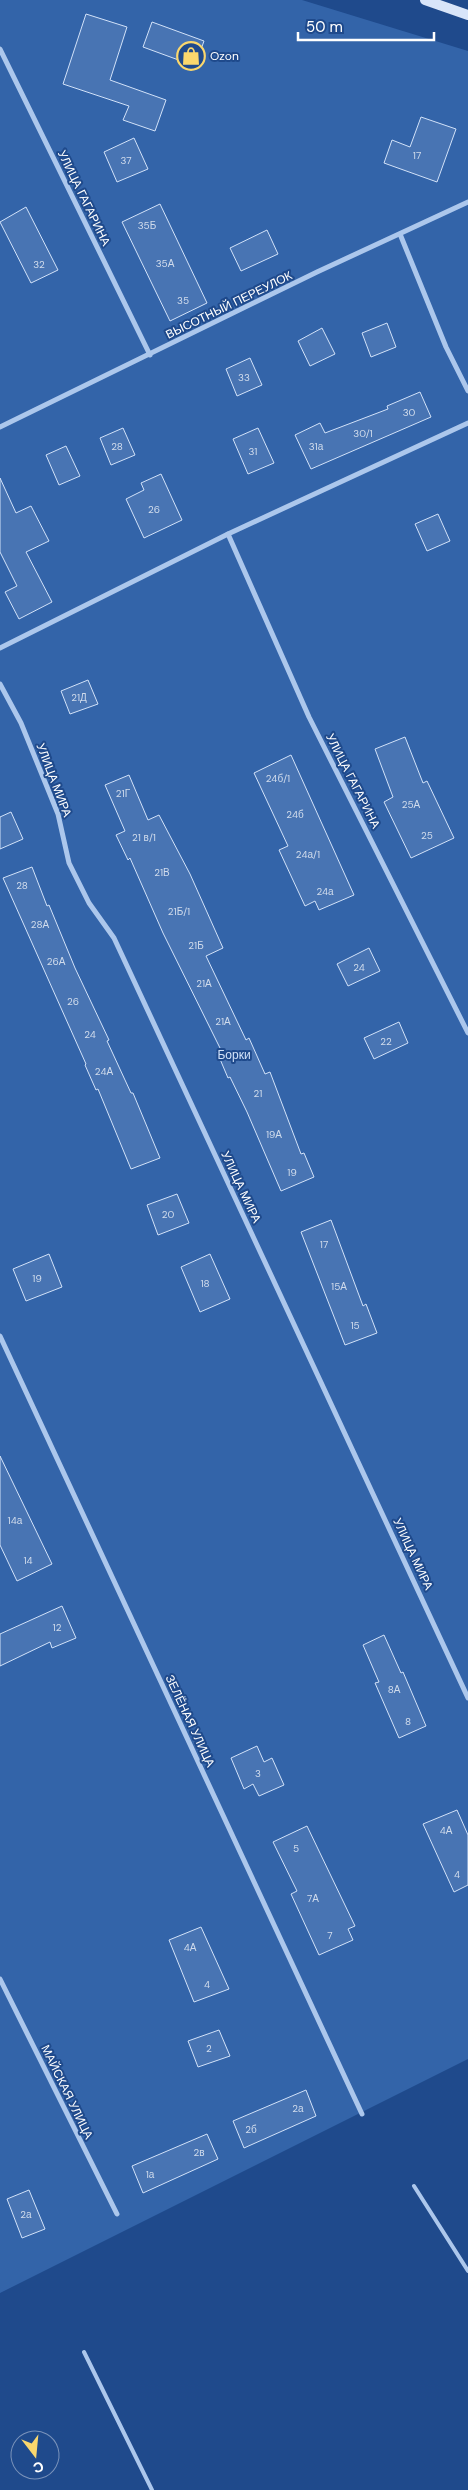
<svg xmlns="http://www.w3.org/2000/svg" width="468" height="2490" font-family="'DM Sans',sans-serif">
<rect width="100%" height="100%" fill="#1f4a8c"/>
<!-- green -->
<path fill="#3364a9" d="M0,0H302L468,51V2059L0,2293Z"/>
<!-- building -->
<g fill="#4874b3" stroke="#d2e2f9">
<path d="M86,14L127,27L110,80L166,100L155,131L123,120L129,106L63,84Z"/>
<path d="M152,22L204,41L195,66L143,47Z"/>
<path d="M421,117L456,129L437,182L384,163L392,140L410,147Z"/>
<path d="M134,138L148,169L117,182L104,152Z"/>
<path d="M160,204L207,303L170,321L122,222Z"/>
<path d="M26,207L58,270L31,283L0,222Z"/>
<path d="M267,230L278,254L241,271L230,248Z"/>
<path d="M387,323L396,347L371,357L362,333Z"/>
<path d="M322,328L335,354L310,366L298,341Z"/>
<path d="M250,358L262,385L237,396L226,369Z"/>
<path d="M420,392L431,417L311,469L295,435L320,423L325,433L388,409L387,406Z"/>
<path d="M123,428L135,455L111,465L100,438Z"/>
<path d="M258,428L274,463L248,474L233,439Z"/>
<path d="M66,446L80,476L59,485L46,455Z"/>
<path d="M161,474L182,520L144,538L126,499L144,490L141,483Z"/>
<path d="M0,478L16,513L31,506L49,541L26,552L52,602L19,619L5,592L17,586L0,552Z"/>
<path d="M438,514L450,541L427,551L415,524Z"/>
<path d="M88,680L98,704L70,714L61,691Z"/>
<path d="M405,737L423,783L427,781L454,838L411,858L384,802L393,797L375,749Z"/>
<path d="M291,755L354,895L319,910L315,901L305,906L279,850L288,846L254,773Z"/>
<path d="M129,775L148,820L159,815L190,874L223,948L206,956L246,1040L249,1038L265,1074L270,1072L301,1154L304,1153L314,1177L281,1191L247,1112L230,1077L228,1078L217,1052L221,1050L163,933L130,858L128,860L116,835L125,831L105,785Z"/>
<path d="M11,812L23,839L0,849V817Z"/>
<path d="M32,867L47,906L49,905L75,968L109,1040L107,1041L131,1093H133L160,1158L131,1169L98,1089L96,1090L85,1065L86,1064L3,878Z"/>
<path d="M369,948L380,971L348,986L337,964Z"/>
<path d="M399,1022L408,1043L374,1059L364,1038Z"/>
<path d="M177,1194L189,1223L158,1235L147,1205Z"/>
<path d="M331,1220L363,1306L366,1304L377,1333L345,1345L301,1232Z"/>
<path d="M49,1254L62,1287L26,1301L13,1269Z"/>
<path d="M210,1254L230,1299L200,1312L181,1267Z"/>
<path d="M0,1456L52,1564L17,1581L0,1545Z"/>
<path d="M62,1606L76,1638L52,1648L50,1642L0,1666V1634Z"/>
<path d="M384,1635L401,1673L403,1672L426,1726L399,1738L375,1683L379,1682L363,1645Z"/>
<path d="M257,1746L264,1762L272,1758L284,1785L259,1796L253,1784L244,1789L231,1758Z"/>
<path d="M457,1810L468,1835V1885L454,1892L423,1824Z"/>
<path d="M307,1826L355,1926L348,1929L353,1940L319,1955L291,1894L297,1891L273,1842Z"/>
<path d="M201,1927L229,1989L194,2002L169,1940Z"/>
<path d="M219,2030L230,2056L198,2067L188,2041Z"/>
<path d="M306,2090L316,2116L244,2148L233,2121Z"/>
<path d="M207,2134L218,2159L143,2193L132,2166Z"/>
<path d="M29,2190L45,2229L22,2238L7,2199Z"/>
</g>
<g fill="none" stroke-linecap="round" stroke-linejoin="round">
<!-- lane -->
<g stroke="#acc7ec" stroke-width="4">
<path d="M414,2186L468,2271"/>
<path d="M84,2352L152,2490"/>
</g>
<!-- street -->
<g stroke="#acc7ec" stroke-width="5">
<path d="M0,49L150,355"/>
<path d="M400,234L446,347L468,391"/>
<path d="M0,427L317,272L468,202"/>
<path d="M228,534L309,717L468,1033"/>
<path d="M0,648L228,534L468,423"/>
<path d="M0,684L21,723L58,814L69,863L89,903L114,938L468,1698"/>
<path d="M0,1336L362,2114"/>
<path d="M0,1979L117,2214"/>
</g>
<!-- secondary -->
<path stroke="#d8e5f9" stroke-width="10" d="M425,0L468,15"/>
</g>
<!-- icons -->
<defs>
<symbol id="shop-ring" viewBox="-11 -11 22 22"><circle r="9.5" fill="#1f4a8c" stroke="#fad76d" stroke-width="1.5"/><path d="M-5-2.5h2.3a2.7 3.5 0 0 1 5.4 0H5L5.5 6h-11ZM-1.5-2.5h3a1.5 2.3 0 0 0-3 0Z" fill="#fad76d"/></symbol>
</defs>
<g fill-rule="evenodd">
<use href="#shop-ring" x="175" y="40" width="32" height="32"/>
</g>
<g text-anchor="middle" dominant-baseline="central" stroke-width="4" stroke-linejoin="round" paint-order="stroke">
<!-- number labels -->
<g font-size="10" fill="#d1dcec">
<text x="417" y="155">17</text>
<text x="126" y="160">37</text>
<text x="147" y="225">35Б</text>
<text x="165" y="263">35А</text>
<text x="39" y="264">32</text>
<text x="183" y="300">35</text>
<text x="244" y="377">33</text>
<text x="409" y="412">30</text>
<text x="363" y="433">30/1</text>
<text x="117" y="446">28</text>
<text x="316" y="446">31а</text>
<text x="253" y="451">31</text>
<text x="154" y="509">26</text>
<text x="79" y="697">21Д</text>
<text x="278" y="778">24б/1</text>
<text x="123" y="793">21Г</text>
<text x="411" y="804">25А</text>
<text x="295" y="814">24б</text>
<text x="427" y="835">25</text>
<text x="144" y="837">21 в/1</text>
<text x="308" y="854">24а/1</text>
<text x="162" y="872">21В</text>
<text x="22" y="885">28</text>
<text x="325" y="891">24а</text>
<text x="179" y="911">21Б/1</text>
<text x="40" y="924">28А</text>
<text x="196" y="945">21Б</text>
<text x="56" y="961">26А</text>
<text x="359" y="967">24</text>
<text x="204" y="983">21А</text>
<text x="73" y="1001">26</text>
<text x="223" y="1021">21А</text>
<text x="90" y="1034">24</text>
<text x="386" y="1041">22</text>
<text x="104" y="1071">24А</text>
<text x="258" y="1093">21</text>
<text x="274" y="1134">19А</text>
<text x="292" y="1172">19</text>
<text x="168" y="1214">20</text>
<text x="324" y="1244">17</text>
<text x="37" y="1278">19</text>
<text x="205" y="1283">18</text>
<text x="339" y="1286">15А</text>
<text x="355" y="1325">15</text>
<text x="15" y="1520">14а</text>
<text x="28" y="1560">14</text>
<text x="57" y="1627">12</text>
<text x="394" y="1689">8А</text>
<text x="408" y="1721">8</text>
<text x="258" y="1773">3</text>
<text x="446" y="1830">4А</text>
<text x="296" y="1848">5</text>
<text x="457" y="1874">4</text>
<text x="313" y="1898">7А</text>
<text x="330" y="1935">7</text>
<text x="190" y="1947">4А</text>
<text x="207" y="1984">4</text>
<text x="209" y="2048">2</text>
<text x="298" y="2108">2а</text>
<text x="251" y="2129">2б</text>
<text x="199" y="2152">2в</text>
<text x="150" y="2174">1а</text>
<text x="26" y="2214">2а</text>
</g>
<!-- poi labels -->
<g font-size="12" fill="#fff" stroke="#1f4a8c" text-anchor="start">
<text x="210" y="56">Ozon</text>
</g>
<!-- street labels -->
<g font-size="12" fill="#fff" stroke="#1f4a8c">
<text transform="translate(84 198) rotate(64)">УЛИЦА ГАГАРИНА</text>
<text transform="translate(229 305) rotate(-26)">ВЫСОТНЫЙ ПЕРЕУЛОК</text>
<text transform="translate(54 780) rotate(69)">УЛИЦА МИРА</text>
<text transform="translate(353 781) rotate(63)">УЛИЦА ГАГАРИНА</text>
<text transform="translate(241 1187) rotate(65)">УЛИЦА МИРА</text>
<text transform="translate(413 1554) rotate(65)">УЛИЦА МИРА</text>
<text transform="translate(190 1721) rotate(65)">ЗЕЛЁНАЯ УЛИЦА</text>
<text transform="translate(67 2092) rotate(64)">МАЙСКАЯ УЛИЦА</text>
</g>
<!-- park labels -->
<g font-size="12" fill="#d2e2f9" stroke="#1f4a8c">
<text x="234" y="1055">Борки</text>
</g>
</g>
<!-- north arrow -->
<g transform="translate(35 2455) rotate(164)"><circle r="24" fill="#1f4a8c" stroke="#7992ba"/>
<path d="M0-4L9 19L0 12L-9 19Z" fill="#fad76d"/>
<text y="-8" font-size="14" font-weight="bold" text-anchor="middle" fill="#ffffff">С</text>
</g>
<!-- scale -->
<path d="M298 32v8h136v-8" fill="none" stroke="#ffffff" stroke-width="2.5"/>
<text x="306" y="32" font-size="15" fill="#ffffff" stroke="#1f4a8c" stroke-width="4" paint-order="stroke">50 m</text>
</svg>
